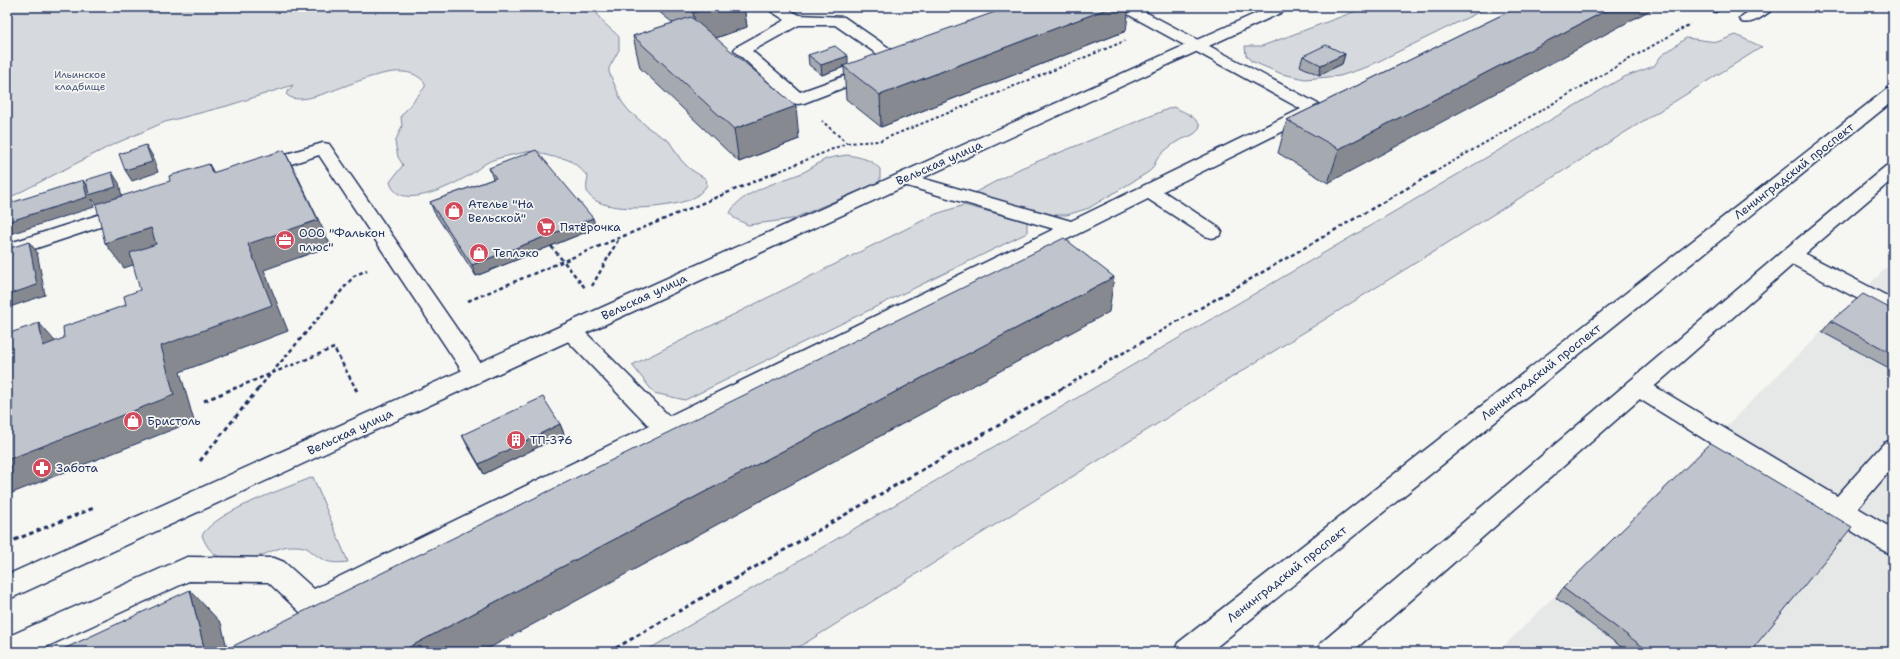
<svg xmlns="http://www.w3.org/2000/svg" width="1900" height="659" font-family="'Shantell Sans',sans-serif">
<rect width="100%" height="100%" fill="#f6f6f2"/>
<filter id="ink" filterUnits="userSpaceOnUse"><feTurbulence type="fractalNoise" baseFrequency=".025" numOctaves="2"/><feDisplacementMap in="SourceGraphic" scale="8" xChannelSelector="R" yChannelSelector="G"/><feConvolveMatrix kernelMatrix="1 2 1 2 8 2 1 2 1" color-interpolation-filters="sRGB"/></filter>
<g filter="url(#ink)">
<!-- built -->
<path fill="#e6e7e7" d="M1893,261V652H1498Z"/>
<!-- green -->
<g fill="#d6d9dd" stroke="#78849e">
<path d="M7,7H596C596,21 612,28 619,37V50L609,68V72L622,102L629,111L650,129L669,141L681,160L690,169L706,179L707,185C703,191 698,196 691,199C671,208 604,215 589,195C585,190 587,183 588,177C581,169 572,159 561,158C556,157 551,157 546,155C542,154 539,151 535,151C528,151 497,158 490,161C481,165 476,172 468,176C451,186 398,213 390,182L403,165L398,157L395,142L402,126L401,116L425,87V83C396,45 307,118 286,94L293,85L227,106L165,122L110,146L7,199Z"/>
<path d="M1367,7H1489L1367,67L1340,76L1305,79L1282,74L1251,61L1246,55L1245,46H1262Z"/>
<path d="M1736,35L1762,47L791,652H644L1615,82L1624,77L1654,66L1661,56L1686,38L1717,42Z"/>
<path d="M1173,107C1182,111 1196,116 1200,126C1197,137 1183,137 1175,143C1168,148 1160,154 1156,161C1153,167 1153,169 1147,173L1089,208L1067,215H1054L972,194L1021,168Z"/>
<path d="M847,155C860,157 871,159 880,169V182L792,219L748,225L734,218L730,213C739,192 782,181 802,173C810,169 818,163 826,159C832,157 841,156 847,155Z"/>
<path d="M964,205L1027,222V233L685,400L654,393L632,365L936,214Z"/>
<path d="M313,477L348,562C338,563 328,564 319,557C309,551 309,546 295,546C281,545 270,553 257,557C233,566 210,560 202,535C218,510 285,489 313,477Z"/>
</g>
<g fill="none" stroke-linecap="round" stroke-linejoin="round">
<defs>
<g id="service">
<path d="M766,7H785L799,15L844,17L905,59L907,62L905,65L899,67L893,65L835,25H799L752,51L800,92L867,68L873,66L879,68L881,71L879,74L804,103L798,104L792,103L734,50L736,47L785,20L769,10Z"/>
<path d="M1117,7H1136L1320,105L1323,109L1320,113L1163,191L1219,228L1222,232L1219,236L1212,238L1205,236L1148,199L311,616L301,613L268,582L189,581L35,652H7V637L187,557L274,558L284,562L314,589L649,426L563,336L560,331L563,326L571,323L579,326L669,416L1054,229L897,183L895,179L897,175L904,173L911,175L1071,221L1301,109L1120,10Z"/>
<path d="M1756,7H1775L1772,10C1763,16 1753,25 1742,22L1739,19L1742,16Z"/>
<path d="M323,143L329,144L484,368L487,374L484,380L476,382L468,380L319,155L260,174L253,172L251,168L253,164Z"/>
<path d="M129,205L136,207L139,211L136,215L7,258V244Z"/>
<path d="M1791,248L1798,250L1893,299V315L1885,313L1784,260L1781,255L1784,250Z"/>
<path d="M1638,378L1646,381L1837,496L1884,443L1893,440V467L1858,508L1893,529V554L1884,551L1630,393L1626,387L1630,381Z"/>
</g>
<path id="minor" d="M1270,7H1290L1287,10L7,600V575Z"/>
<g id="primary">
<path d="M1893,88V101L1210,652H1174L1178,643L1887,89Z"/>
<path d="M1893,164V179L1798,260L1352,652H1317L1321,643L1784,250L1886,166Z"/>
</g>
</defs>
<!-- service casing -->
<use href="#service" stroke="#1b2f5e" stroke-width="3"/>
<!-- minor casing -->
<use href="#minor" stroke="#1b2f5e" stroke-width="3"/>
<!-- primary casing -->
<use href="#primary" stroke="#1b2f5e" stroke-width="3"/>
<!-- path-far2 -->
<g stroke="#1b2f5e" stroke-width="2" stroke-dasharray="3 2.5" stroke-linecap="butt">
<path d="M847,143L879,141L1125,41"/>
<path d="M775,173L847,143L822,121"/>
<path d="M1433,173L1690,24"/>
</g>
<!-- path-far1 -->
<g stroke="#1b2f5e" stroke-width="2.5" stroke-dasharray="4 3" stroke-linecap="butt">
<path d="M551,246L586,289"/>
<path d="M592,286L618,240"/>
<path d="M468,301L777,172"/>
<path d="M233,389L334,348L356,389"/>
<path d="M258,389L354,276L367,270"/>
<path d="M1061,389L1435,172"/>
</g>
<!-- path -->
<g stroke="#1b2f5e" stroke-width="3" stroke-dasharray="4.5 3.5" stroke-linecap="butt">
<path d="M355,388L357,391"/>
<path d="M204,401L235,388"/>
<path d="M200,461L259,388"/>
<path d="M7,543L96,507"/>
<path d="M609,652L1063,388"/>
</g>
<!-- service -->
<use href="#service" fill="#f6f6f2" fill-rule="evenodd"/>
<!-- minor -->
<use href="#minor" fill="#f6f6f2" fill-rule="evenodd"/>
<!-- primary -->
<use href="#primary" fill="#f6f6f2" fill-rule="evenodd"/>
</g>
<!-- wall -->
<g fill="#a5a9b0" stroke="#1b2f5e">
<path d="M653,7H744L747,27L716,38L799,139L739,162L640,68L633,36L673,23Z"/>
<path d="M1518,7L1328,183L1278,153L1287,120Z"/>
<path d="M1700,7H1726L1715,13Z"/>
<path d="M1126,31L881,127L846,99L844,67L822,75L809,65L808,55L848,65Z"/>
<path d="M1345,54L1342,64L1319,75L1300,66L1303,56Z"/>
<path d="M489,168L596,228L476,276L434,212L430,202L493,179Z"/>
<path d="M1893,310V364L1889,368L1822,332L1831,321Z"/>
<path d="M560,424L564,434L484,474L467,445L462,435Z"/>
<path d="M1563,588L1750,652H1628L1556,598Z"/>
</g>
<!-- shaded-wall -->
<g fill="#868990" stroke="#1b2f5e">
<path d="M710,7H744L747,27L699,44L693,13Z"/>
<path d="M1112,7H1129L1126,31L881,127L880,95Z"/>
<path d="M1613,7H1656L1328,183L1339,149Z"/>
<path d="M1719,7H1726L1715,13Z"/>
<path d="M1345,54L1342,64L1319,75L1321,65Z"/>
<path d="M848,56V66H843L844,67L822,75L821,65Z"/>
<path d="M796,106L799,139L739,162L734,129Z"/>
<path d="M146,145L152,155L158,172L132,181L125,170Z"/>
<path d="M284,150L297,175L331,246L264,270L288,331L180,372L194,421L7,495V460L161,346L248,244Z"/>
<path d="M209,164L223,189L212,173Z"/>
<path d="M112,172L119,183L122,197L97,205L92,199L94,207L7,235V222L83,180L90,191Z"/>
<path d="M593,218L596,228L476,276L472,265Z"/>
<path d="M151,228L168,253L124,268L105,243Z"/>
<path d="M29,242L37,252L45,295L7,308V295Z"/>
<path d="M1114,277L1109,312L482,652H400Z"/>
<path d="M39,323L61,348L43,346Z"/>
<path d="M560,424L564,434L484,474L479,464Z"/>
<path d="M190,590L221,623L228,652H205Z"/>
</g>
<!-- building -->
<g fill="#c0c4cd" stroke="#1b2f5e">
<path d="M686,7H710L693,13Z"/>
<path d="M1009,7H1112L880,95L843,66Z"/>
<path d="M1518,7H1613L1339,149L1287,120Z"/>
<path d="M691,17L796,106L734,129L633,36Z"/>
<path d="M1326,45L1345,54L1321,65L1303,56Z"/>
<path d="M835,46L848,56L821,65L808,55Z"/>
<path d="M146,145L152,162L125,170L119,154Z"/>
<path d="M284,150L318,220L248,244L272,305L161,346L174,395L7,460V334L39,323L43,346L64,338L63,327L126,305L124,296L140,290L130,253L156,244L151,228L105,243L96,204L170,181L169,176L209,164L212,173Z"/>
<path d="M536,150L593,218L472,265L430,202L496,178L489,168Z"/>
<path d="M112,172L116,187L89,195L86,180Z"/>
<path d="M83,180L87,197L7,222V204Z"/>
<path d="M1064,238L1114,277L400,652H221Z"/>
<path d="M29,242L37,285L7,295V249Z"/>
<path d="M1863,294L1893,310V354L1831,321Z"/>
<path d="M543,397L560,424L479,464L462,435Z"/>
<path d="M1711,443L1852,527L1750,652H1650L1563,588Z"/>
<path d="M190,590L205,652H57Z"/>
</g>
</g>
<!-- icons -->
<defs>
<symbol id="shop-disc" viewBox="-11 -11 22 22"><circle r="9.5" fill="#d1495b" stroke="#f6f6f2"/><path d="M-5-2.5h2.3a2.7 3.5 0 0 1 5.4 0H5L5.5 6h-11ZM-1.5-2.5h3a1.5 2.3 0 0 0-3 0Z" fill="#fff"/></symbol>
<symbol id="supermarket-disc" viewBox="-11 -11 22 22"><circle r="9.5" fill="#d1495b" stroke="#f6f6f2"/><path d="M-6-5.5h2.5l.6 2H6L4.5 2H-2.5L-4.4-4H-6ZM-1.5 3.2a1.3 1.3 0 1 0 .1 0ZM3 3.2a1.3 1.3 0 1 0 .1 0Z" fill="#fff"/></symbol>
<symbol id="office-disc" viewBox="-11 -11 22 22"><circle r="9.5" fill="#d1495b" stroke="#f6f6f2"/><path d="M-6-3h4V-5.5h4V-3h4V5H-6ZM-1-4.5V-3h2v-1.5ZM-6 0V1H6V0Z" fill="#fff"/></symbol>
<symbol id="building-disc" viewBox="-11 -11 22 22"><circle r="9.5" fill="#d1495b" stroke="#f6f6f2"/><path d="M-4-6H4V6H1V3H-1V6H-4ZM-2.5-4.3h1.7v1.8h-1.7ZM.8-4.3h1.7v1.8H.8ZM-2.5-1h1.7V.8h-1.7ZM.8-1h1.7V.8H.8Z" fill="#fff"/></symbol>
<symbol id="pharmacy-disc" viewBox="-11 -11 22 22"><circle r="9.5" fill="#d1495b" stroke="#f6f6f2"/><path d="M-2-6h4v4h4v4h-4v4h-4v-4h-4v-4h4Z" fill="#fff"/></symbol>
</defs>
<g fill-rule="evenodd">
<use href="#shop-disc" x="443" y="200" width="22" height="22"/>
<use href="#supermarket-disc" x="535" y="216" width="22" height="22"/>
<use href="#office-disc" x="274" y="229" width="22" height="22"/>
<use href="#shop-disc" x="468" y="242" width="22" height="22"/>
<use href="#shop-disc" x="122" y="410" width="22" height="22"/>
<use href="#building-disc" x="505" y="429" width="22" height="22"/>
<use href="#pharmacy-disc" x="31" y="457" width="22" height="22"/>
</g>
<g text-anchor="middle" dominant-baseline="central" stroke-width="3.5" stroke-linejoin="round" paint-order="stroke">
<!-- far-park labels -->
<g font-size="10" fill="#405177" stroke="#f6f6f2">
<text x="80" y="74">Ильинское<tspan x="80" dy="12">кладбище</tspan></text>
</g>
<!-- street labels -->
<g font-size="12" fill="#1b2f5e" stroke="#f6f6f2">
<text transform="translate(939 163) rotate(-24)">Вельская улица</text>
<text transform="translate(1794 171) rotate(-38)">Ленинградский проспект</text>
<text transform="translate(644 297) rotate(-25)">Вельская улица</text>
<text transform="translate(1541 372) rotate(-38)">Ленинградский проспект</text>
<text transform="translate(350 432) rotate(-25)">Вельская улица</text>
<text transform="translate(1287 574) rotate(-38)">Ленинградский проспект</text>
</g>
<!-- poi labels -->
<g font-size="12" fill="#1b2f5e" stroke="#f6f6f2" text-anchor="start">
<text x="468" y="204">Ателье "На<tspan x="468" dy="14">Вельской"</tspan></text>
<text x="560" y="227">Пятёрочка</text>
<text x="299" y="233">ООО "Фалькон<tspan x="299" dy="14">плюс"</tspan></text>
<text x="493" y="253">Теплэко</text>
<text x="147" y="421">Бристоль</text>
<text x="530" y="440">ТП-376</text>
<text x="56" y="468">Забота</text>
</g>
</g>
<!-- margin -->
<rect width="1900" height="659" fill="none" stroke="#f6f6f2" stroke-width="24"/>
<rect x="12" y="12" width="1876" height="635" fill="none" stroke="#1b2f5e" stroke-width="1.5" filter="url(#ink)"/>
</svg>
